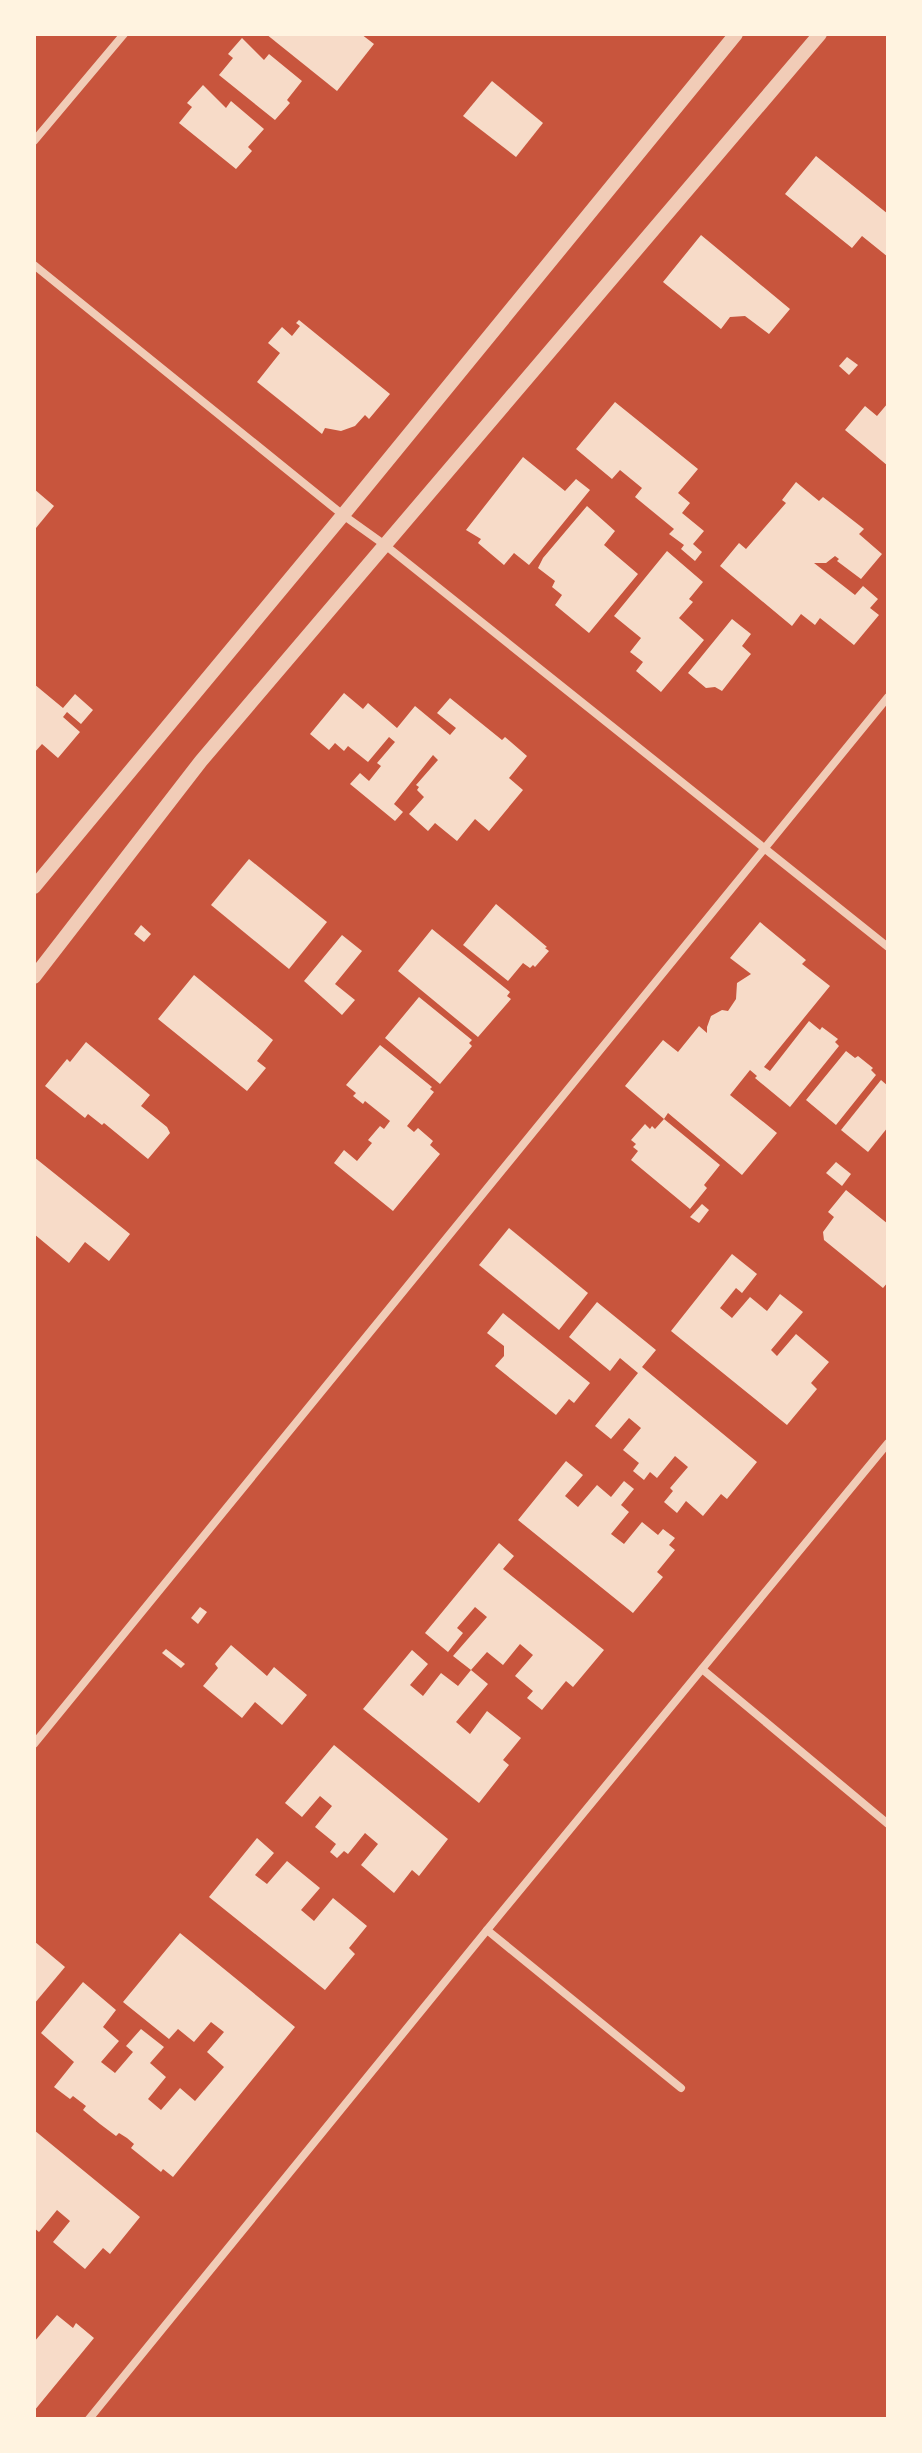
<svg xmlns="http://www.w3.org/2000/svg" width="922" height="2453" font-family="'Fira Sans',sans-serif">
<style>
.building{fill:#f7dbc8}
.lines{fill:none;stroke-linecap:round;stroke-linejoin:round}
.minor{stroke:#f1ccb7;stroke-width:8}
.tertiary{stroke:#f1ccb7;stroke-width:14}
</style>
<rect width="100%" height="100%" fill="#c8553d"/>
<g class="building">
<path d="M266 34H361L374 44 337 91Z"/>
<path d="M242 38 264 60 269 54 302 81 287 100 290 103 275 120 219 75 233 58 228 54Z"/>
<path d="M492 81 543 123 516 157 463 116Z"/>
<path d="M203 85 226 108 231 101 264 129 248 147 252 151 236 169 179 123 192 107 187 103Z"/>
<path d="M816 156 888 214V257L862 236 852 248 785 194Z"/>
<path d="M701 235 790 309 769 334 745 316 730 317 721 329 663 282Z"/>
<path d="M299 320 390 394 369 419 365 415 355 426 341 431 325 428 322 434 257 382 280 353 268 343 282 327 292 336 300 326 296 323Z"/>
<path d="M847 357 858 365 849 375 839 366Z"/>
<path d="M615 402 698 469 678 493 690 503 682 513 704 531 693 544 702 552 695 561 681 549 684 545 669 534 674 529 635 497 642 488 620 470 612 479 576 449Z"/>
<path d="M888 403V466L845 430 865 406 877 416Z"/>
<path d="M523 457 565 491 576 479 590 490 529 565 514 553 504 565 478 543 481 539 466 530Z"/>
<path d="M796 482 819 501 823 497 864 529 859 534 882 554 861 579 837 561 839 559 835 556 826 563H814L855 595 863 586 878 599 870 608 879 615 854 645 820 618 815 625 801 614 792 626 720 566 739 543 746 549 786 503 782 500Z"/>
<path d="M34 489 54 506 36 528 34 526Z"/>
<path d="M587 506 615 531 604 545 638 574 589 633 555 605 562 595 552 587 555 581 538 568 543 558Z"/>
<path d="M667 551 703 582 689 599 693 602 679 618 704 640 661 692 636 671 643 662 630 652 641 638 614 616Z"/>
<path d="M732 619 751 634 742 646 751 654 722 691 715 687 706 688 688 673Z"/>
<path d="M34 684 63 708 75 694 93 710 81 724 67 712 63 717 80 732 58 758 42 744 34 753Z"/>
<path d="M344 693 363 709 368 703 397 728 415 706 450 735 456 728 437 713 450 698 502 740 505 737 527 756 509 778 523 790 489 831 475 819 457 841 435 823 428 831 409 814 424 797 417 790 419 787 416 785 438 760 433 755 394 804 403 812 395 821 350 784 360 773 369 781 381 766 377 763 395 742 389 737 368 762 348 746 344 751 335 743 329 750 310 734Z"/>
<path d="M249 859 327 922 289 969 211 905Z"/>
<path d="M496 904 547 947 545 948 549 951 535 967 533 965 530 968 523 963 508 981 463 945Z"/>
<path d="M760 922 806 960 802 964 830 986 764 1067 770 1071 809 1021 820 1030 822 1027 838 1039 835 1042 839 1046 790 1107 755 1078 757 1076 750 1070 730 1095 777 1133 742 1175 668 1113 664 1119 625 1086 663 1040 678 1052 699 1026 707 1033V1027L711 1016 722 1010 728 1011 736 999 737 983 751 974 730 958Z"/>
<path d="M141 925 151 934 144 942 134 934Z"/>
<path d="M432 929 510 992 507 996 511 999 478 1037 398 971Z"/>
<path d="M342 935 362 951 335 984 355 1000 342 1015 304 981Z"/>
<path d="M194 975 273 1040 257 1061 266 1068 247 1091 158 1019Z"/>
<path d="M419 997 472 1040 469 1043 472 1046 440 1084 385 1038Z"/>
<path d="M86 1042 150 1095 141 1106 167 1127 170 1133 148 1159 104 1123 102 1125 88 1114 85 1118 45 1086 67 1059 70 1062Z"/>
<path d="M380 1045 432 1087 430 1089 434 1092 407 1126 414 1132 418 1128 433 1141 430 1145 440 1154 393 1211 334 1163 344 1150 357 1161 372 1143 368 1140 380 1126 384 1129 390 1121 365 1101 363 1104 353 1096 356 1093 346 1085Z"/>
<path d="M846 1051 855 1058 858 1056 873 1068 871 1070 876 1075 836 1125 806 1100Z"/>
<path d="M881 1080 888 1086V1127L868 1152 841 1130Z"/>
<path d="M664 1119 720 1165 704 1185 707 1188 690 1209 631 1160 638 1151 633 1147 636 1144 631 1140 645 1124 650 1129 652 1126 655 1129Z"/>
<path d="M34 1157 130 1234 109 1261 85 1242 69 1263 34 1234Z"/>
<path d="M836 1162 851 1174 842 1186 826 1173Z"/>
<path d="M846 1190 888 1224V1282L883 1288 824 1240 823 1232 834 1217 828 1212Z"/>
<path d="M702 1204 709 1210 699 1223 690 1217Z"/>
<path d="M509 1228 588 1293 559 1330 479 1265Z"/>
<path d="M732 1254 757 1274 742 1293 736 1288 720 1308 732 1318 750 1297 767 1311 780 1294 803 1312 771 1350 777 1356 796 1334 829 1362 811 1383 817 1389 787 1425 671 1331Z"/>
<path d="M597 1302 656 1350 642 1367 757 1462 727 1499 721 1494 703 1516 686 1501 677 1513 664 1502 673 1491 670 1488 688 1467 675 1456 657 1478 650 1472 644 1480 633 1471 639 1463 623 1450 641 1428 629 1418 611 1439 595 1426 638 1373 620 1358 610 1371 569 1337Z"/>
<path d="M503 1313 590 1383 574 1403 569 1399 556 1415 495 1366 504 1356V1346L487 1333Z"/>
<path d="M566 1461 583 1475 565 1496 578 1507 597 1485 611 1497 624 1481 634 1489 621 1505 629 1512 611 1534 624 1544 642 1522 658 1535 663 1529 675 1538 669 1545 675 1550 657 1572 663 1577 633 1613 518 1520Z"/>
<path d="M499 1543 514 1556 503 1569 604 1650 573 1687 566 1681 542 1710 527 1698 533 1691 515 1676 533 1655 520 1644 503 1665 487 1652 471 1670 488 1684 456 1722 470 1734 487 1711 521 1738 503 1760 509 1765 479 1803 363 1709 412 1650 428 1664 410 1685 423 1696 441 1673 458 1686 471 1670 453 1656 487 1617 475 1607 457 1628 463 1633 448 1652 425 1633Z"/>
<path d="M200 1607 207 1612 198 1624 191 1618Z"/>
<path d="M231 1645 267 1676 274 1667 307 1695 282 1725 255 1702 242 1718 203 1686 218 1668 215 1664Z"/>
<path d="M166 1649 185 1664 181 1668 162 1653Z"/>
<path d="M334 1745 448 1839 419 1876 412 1870 394 1893 361 1865 378 1844 365 1833 348 1854 344 1851 337 1858 330 1852 336 1844 315 1827 332 1806 320 1796 302 1817 285 1803Z"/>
<path d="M257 1838 274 1853 255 1875 267 1884 287 1861 320 1888 301 1910 314 1921 333 1898 367 1926 349 1948 355 1954 325 1990 209 1897Z"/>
<path d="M180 1933 295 2027 173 2177 163 2169 161 2172 131 2148 134 2144 127 2138 119 2133 116 2136 100 2124 83 2110 86 2106 73 2096 70 2099 54 2087 74 2062 41 2033 83 1982 116 2010 103 2027 119 2041 101 2062 115 2073 133 2052 126 2046 141 2029 164 2047 150 2063 166 2077 148 2099 161 2110 180 2088 195 2101 224 2067 207 2052 224 2032 211 2022 194 2042 178 2029 169 2039 123 2002Z"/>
<path d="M34 1941 65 1967 34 2004Z"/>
<path d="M34 2130 140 2217 110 2254 103 2248 85 2269 53 2242 70 2221 57 2210 39 2232 34 2228Z"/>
<path d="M57 2315 73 2328 76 2323 94 2338 34 2411V2342Z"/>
</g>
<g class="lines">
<g class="minor">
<path d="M34 141 124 34"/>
<path d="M34 265 343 515 385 545 888 947"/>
<path d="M702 1669 888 1824"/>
<path d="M34 1744 888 697"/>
<path d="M487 1930 681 2088"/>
<path d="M89 2419 487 1930 888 1443"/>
</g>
<g class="tertiary">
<path d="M34 887 343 515 736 34"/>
<path d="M34 977 201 761 820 34"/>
</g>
</g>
<rect width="922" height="2453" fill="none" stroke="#fff3e0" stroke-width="72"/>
</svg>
